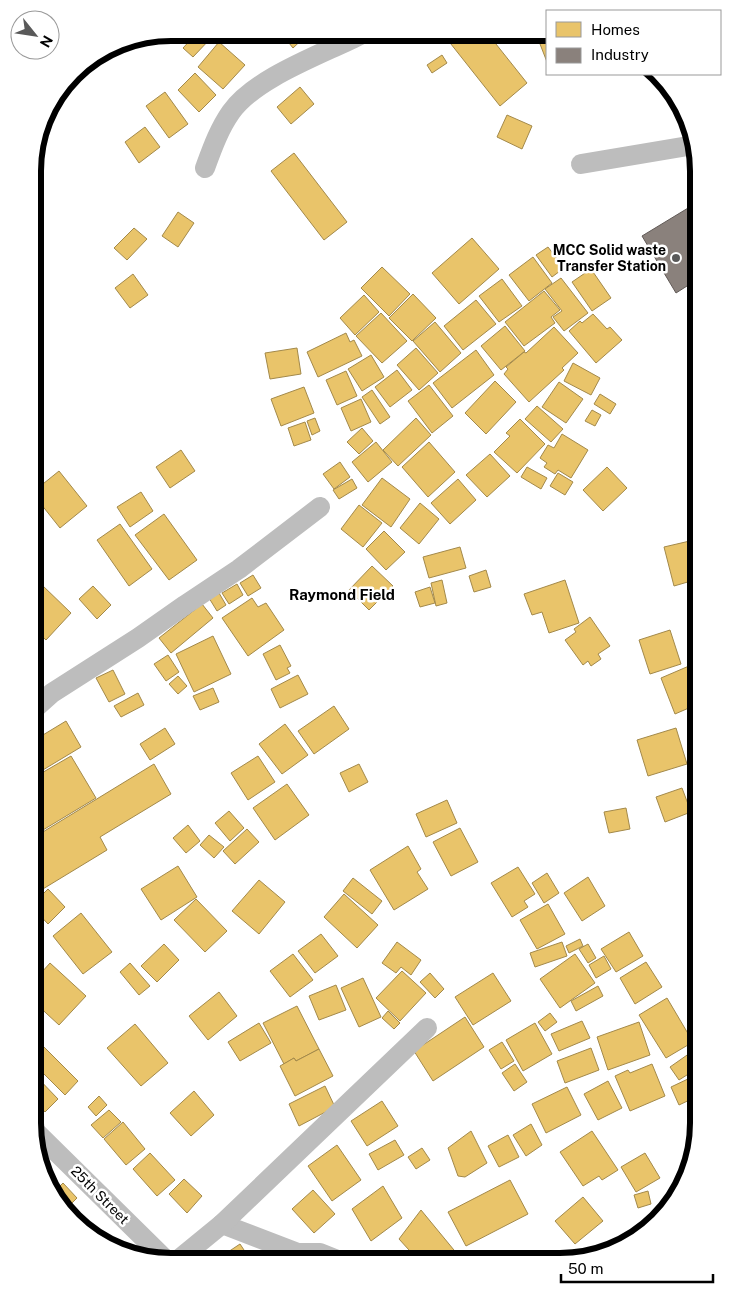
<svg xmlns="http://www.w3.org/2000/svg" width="731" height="1294" font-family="'Public Sans',sans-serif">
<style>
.homes{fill:#e9c46a;stroke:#a3894a}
.industry{fill:#8a817c;stroke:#615a57}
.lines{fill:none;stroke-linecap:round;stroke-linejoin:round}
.minor{stroke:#bdbdbd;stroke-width:20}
.poi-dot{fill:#595959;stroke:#fff;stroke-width:2}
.labels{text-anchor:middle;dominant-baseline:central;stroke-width:5;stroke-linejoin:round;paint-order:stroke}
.poi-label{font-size:14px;font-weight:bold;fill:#000;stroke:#fff;text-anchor:end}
.street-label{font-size:14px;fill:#000;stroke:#fff}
.neighbourhood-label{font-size:15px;font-weight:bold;fill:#000;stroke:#fff}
.rim{fill:none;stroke:#000;stroke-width:6}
</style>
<rect width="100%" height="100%" fill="#fff"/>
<g class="homes">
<path d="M197 33H206L211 38 193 57 183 48Z"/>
<path d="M281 33H309L293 48Z"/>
<path d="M443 34H488L527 83 500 106Z"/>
<path d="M547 40V62L540 44Z"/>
<path d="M219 42 245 65 223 89 198 67Z"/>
<path d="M442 55 447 63 432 73 427 65Z"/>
<path d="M195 73 216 95 199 112 178 90Z"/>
<path d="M300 87 314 104 291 124 277 107Z"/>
<path d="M165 92 188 124 169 138 146 106Z"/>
<path d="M507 115 532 126 522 149 497 137Z"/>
<path d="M145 127 160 147 139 163 125 142Z"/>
<path d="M294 153 347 222 324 240 271 171Z"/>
<path d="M178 212 194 223 178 247 162 236Z"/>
<path d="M134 228 147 239 127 260 114 248Z"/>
<path d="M472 238 499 269 459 304 432 273Z"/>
<path d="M548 247 564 268 552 277 536 255Z"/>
<path d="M533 257 552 283 529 301 509 275Z"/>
<path d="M382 267 410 294 389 316 361 288Z"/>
<path d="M591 269 611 298 592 311 572 282Z"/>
<path d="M133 274 148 295 130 308 115 288Z"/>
<path d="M561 278 588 313 564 331 553 317 562 311 545 289Z"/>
<path d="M502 279 522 306 499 322 479 296Z"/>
<path d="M544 291 560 310 551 317 555 323 524 346 505 322Z"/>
<path d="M413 294 436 318 412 341 389 318Z"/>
<path d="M364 295 379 312 355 335 340 318Z"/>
<path d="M476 300 496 324 463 350 444 326Z"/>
<path d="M381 313 407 341 382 363 356 336Z"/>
<path d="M593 314 607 329 610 327 622 340 596 363 569 331 580 321 582 323Z"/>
<path d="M435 322 461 353 440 372 413 341Z"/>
<path d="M505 326 525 351 501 370 481 346Z"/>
<path d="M554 327 578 353 562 368 564 370 529 402 504 374 508 369 506 367 524 352 526 353Z"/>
<path d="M346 333 350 342 354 340 362 356 318 377 307 352Z"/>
<path d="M297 348 301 374 270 379 265 353Z"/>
<path d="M416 348 438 373 419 390 397 365Z"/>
<path d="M476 350 494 375 452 408 433 383Z"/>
<path d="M371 355 384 377 362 391 348 369Z"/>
<path d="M573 363 600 378 591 395 564 381Z"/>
<path d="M397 370 412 390 390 407 375 387Z"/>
<path d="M346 371 357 396 337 405 326 380Z"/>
<path d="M495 381 516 402 486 434 465 413Z"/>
<path d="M559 382 583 399 566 423 542 407Z"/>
<path d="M429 385 453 416 432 433 408 401Z"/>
<path d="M304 387 314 413 281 426 271 399Z"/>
<path d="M372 390 390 417 380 424 362 397Z"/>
<path d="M600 394 616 404 610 414 594 404Z"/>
<path d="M361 399 371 422 351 431 341 408Z"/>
<path d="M537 406 563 429 551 442 525 419Z"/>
<path d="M592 410 601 415 595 426 585 421Z"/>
<path d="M315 418 320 431 312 435 307 421Z"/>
<path d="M416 418 431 435 398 466 383 450Z"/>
<path d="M520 419 545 444 517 473 494 452 510 436 506 433Z"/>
<path d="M305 422 311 440 294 446 288 428Z"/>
<path d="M362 428 373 441 359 454 347 442Z"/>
<path d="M562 434 588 450 571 478 558 470 555 474 544 467 547 463 540 458 548 445 554 448Z"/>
<path d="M376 442 392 462 368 482 352 462Z"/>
<path d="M429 442 455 472 428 497 402 467Z"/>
<path d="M181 450 195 471 170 488 156 467Z"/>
<path d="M490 454 510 476 487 497 466 475Z"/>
<path d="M340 462 350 477 334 489 323 474Z"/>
<path d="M527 467 547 478 541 489 521 477Z"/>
<path d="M607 467 627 488 603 511 583 490Z"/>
<path d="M59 471 87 506 60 528 33 494V492Z"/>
<path d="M558 473 573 482 565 495 550 486Z"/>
<path d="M382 478 410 499 391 527 362 505Z"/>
<path d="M352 479 357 488 339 499 333 490Z"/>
<path d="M458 479 476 500 450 524 431 503Z"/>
<path d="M141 492 153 511 130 527 117 507Z"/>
<path d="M420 503 439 519 419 544 400 528Z"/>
<path d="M359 505 382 523 363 547 341 529Z"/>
<path d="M164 514 197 560 169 580 135 535Z"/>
<path d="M120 524 152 569 129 586 97 540Z"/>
<path d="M384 531 405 552 386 570 366 549Z"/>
<path d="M694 540 698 558V579L674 586 664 547Z"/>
<path d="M460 547 466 568 429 578 423 557Z"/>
<path d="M372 566 393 586 369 610 349 590Z"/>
<path d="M486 570 491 587 474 592 469 576Z"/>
<path d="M253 575 261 588 248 596 240 583Z"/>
<path d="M442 580 447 603 436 606 431 583Z"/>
<path d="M565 580 579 623 549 633 542 612 532 615 524 594Z"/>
<path d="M237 584 243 595 229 604 222 593Z"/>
<path d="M42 585 71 613 46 640 33 628V594Z"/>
<path d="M93 586 111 605 97 619 79 599Z"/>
<path d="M430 587 435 603 420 607 415 592Z"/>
<path d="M219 593 226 605 217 611 209 598Z"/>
<path d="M252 598 258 607 266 603 284 630 248 656 222 618Z"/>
<path d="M202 604 213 618 171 653 159 638Z"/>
<path d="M590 617 610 646 598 654 601 659 591 666 588 661 583 665 565 640 576 632 574 629Z"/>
<path d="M670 630 681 664 650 674 639 640Z"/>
<path d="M213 636 231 674 194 692 176 654Z"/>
<path d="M280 645 291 666 287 668 290 673 276 680 263 654Z"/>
<path d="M168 655 179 672 166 681 154 664Z"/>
<path d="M689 666 698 689V704L675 714 661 678Z"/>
<path d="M113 670 125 694 109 702 96 678Z"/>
<path d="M298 675 308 694 280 708 271 689Z"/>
<path d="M178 676 187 686 178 694 169 684Z"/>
<path d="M213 688 219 702 200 710 193 696Z"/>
<path d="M138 693 144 705 121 717 114 706Z"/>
<path d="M334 706 349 729 314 754 298 731Z"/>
<path d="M66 721 81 747 33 776V741Z"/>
<path d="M285 724 308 755 282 774 259 744Z"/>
<path d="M165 728 175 744 150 760 140 744Z"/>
<path d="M676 728 687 764 648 776 637 740Z"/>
<path d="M71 756 96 798 33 836V778Z"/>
<path d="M258 756 275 782 248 800 231 773Z"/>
<path d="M154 764 171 794 100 837 107 850 33 895V838Z"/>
<path d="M359 764 368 782 349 792 340 773Z"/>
<path d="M287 784 309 815 275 840 253 808Z"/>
<path d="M682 788 691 812 665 822 656 797Z"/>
<path d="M447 800 457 823 426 837 416 814Z"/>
<path d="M626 808 630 829 609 833 604 812Z"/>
<path d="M229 811 244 828 230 841 215 823Z"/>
<path d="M188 825 200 841 186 853 173 838Z"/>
<path d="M460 828 478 862 451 876 433 842Z"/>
<path d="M247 829 259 842 235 864 223 851Z"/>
<path d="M209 835 224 847 214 858 200 845Z"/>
<path d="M408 846 421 869 417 872 428 889 394 910 370 870Z"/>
<path d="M178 866 197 897 161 920 141 889Z"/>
<path d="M518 867 535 894 524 901 528 907 512 917 491 883Z"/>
<path d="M547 873 559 893 544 903 532 883Z"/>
<path d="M588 877 605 906 582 921 564 893Z"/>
<path d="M353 878 382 901 372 914 343 891Z"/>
<path d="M259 880 285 902 259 934 232 911Z"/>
<path d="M48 889 65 907 48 924 33 908V904Z"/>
<path d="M344 894 378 925 357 948 324 917Z"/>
<path d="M196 899 227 931 205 952 174 920Z"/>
<path d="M548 904 565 934 537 949 520 920Z"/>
<path d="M81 913 112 952 83 974 53 936Z"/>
<path d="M629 932 643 956 616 972 601 949Z"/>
<path d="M321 934 338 956 315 973 298 951Z"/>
<path d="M580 939 583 946 569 953 566 946Z"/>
<path d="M397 942 421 960 411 975 401 967 396 973 382 963Z"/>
<path d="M562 942 567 956 535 967 530 953Z"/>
<path d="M164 944 179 960 157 982 141 966Z"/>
<path d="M588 944 596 958 588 963 579 949Z"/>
<path d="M293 954 313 980 290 997 270 971Z"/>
<path d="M575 954 595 983 560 1008 540 979Z"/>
<path d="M604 956 611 969 596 978 589 965Z"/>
<path d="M646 962 662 987 635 1004 620 978Z"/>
<path d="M50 963 86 996 59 1025 33 1001V982Z"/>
<path d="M130 963 150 986 139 995 120 972Z"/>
<path d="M402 971 426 993 400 1021 376 998Z"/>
<path d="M430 973 444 989 435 998 420 982Z"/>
<path d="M493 973 511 1001 473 1025 455 997Z"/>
<path d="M363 978 381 1017 359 1027 341 988Z"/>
<path d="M336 985 346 1010 319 1020 309 996Z"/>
<path d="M598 986 603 996 576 1011 571 1001Z"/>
<path d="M219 992 237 1016 208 1040 189 1016Z"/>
<path d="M667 998 693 1042 666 1058 639 1015Z"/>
<path d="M297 1006 319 1049 296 1061 294 1058 284 1064 263 1023Z"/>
<path d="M388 1011 400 1023 394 1029 382 1018Z"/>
<path d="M550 1013 557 1022 545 1031 538 1022Z"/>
<path d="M465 1017 484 1047 433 1081 414 1051Z"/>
<path d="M582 1021 590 1038 559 1051 551 1034Z"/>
<path d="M639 1022 650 1055 608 1070 597 1037Z"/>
<path d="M259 1023 271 1043 240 1061 228 1042Z"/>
<path d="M535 1023 552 1054 523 1071 506 1040Z"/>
<path d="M135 1024 168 1063 141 1086 107 1048Z"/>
<path d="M33 1036 78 1081 65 1095 33 1063Z"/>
<path d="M502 1042 514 1061 501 1069 489 1050Z"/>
<path d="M591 1048 599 1070 565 1083 557 1061Z"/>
<path d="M319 1049 333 1076 295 1096 280 1066 294 1058 296 1061Z"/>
<path d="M690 1053 698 1064V1082L696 1083 690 1073 679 1080 670 1067Z"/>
<path d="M515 1064 527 1082 514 1091 502 1073Z"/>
<path d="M652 1064 665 1096 630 1111 615 1076 628 1070 630 1073Z"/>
<path d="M33 1073 58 1099 45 1112 33 1099Z"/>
<path d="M690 1078 698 1096 679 1105 671 1087Z"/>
<path d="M608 1081 622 1108 598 1120 584 1094Z"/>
<path d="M325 1086 335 1107 299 1126 289 1104Z"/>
<path d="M567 1087 581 1115 546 1133 532 1104Z"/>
<path d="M194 1091 214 1115 191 1136 170 1113Z"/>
<path d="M99 1096 107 1105 96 1116 88 1107Z"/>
<path d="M382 1101 398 1126 367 1146 351 1121Z"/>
<path d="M109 1110 121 1122 103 1138 91 1125Z"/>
<path d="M123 1122 145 1149 126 1165 104 1139Z"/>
<path d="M531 1124 542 1145 526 1156 513 1135Z"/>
<path d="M471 1131 487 1163 465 1177 458 1176 448 1148Z"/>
<path d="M592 1131 618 1170 602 1180 599 1176 583 1186 560 1152Z"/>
<path d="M508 1135 519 1157 499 1167 488 1146Z"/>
<path d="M395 1140 404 1155 378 1170 369 1154Z"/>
<path d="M337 1145 361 1180 332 1201 308 1166Z"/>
<path d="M422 1148 430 1160 416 1169 408 1157Z"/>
<path d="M150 1153 175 1180 157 1196 133 1169Z"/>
<path d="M645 1153 660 1178 636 1192 621 1167Z"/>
<path d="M184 1179 202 1196 187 1213 169 1194Z"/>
<path d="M510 1180 528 1214 466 1246 448 1212Z"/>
<path d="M63 1183 77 1198 67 1208 55 1191Z"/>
<path d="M383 1186 402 1218 371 1241 352 1209Z"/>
<path d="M313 1190 335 1214 314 1233 292 1209Z"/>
<path d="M648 1191 651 1204 638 1208 634 1195Z"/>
<path d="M583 1197 603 1221 575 1244 555 1221Z"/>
<path d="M421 1210 463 1261H419L399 1239Z"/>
<path d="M78 1218 95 1234 80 1227 75 1221Z"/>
<path d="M240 1244 250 1259 248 1261 216 1260Z"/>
</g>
<path class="industry" d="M698 202V279L676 293 642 236Z"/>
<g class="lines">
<g class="minor">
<path d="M581 164 694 145"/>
<path d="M205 168C212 149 219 129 231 112 256 77 323 54 362 34"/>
<path d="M33 710 52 693 138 638 185 605 239 569 320 507"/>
<path d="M33 1129 166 1260"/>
<path d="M222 1224 298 1253H320L340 1261"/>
<path d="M178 1260 222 1224 427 1028"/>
</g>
</g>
<circle class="poi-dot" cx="676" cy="258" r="5"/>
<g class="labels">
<g class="poi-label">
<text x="666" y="250">MCC Solid waste<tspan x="666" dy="16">Transfer Station</tspan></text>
</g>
<g class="street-label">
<text transform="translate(100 1195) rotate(45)">25th Street</text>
</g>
<g class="neighbourhood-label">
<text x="342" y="594">Raymond Field</text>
</g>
</g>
<path d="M0 0H731V1294H0ZM171 41H560A130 130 0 0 1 690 171V1123A130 130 0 0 1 560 1253H171A130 130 0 0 1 41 1123V171A130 130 0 0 1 171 41Z" fill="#fff" fill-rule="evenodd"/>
<path class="rim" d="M171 41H560A130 130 0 0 1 690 171V1123A130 130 0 0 1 560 1253H171A130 130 0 0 1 41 1123V171A130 130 0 0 1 171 41Z"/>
<rect x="546" y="10" width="175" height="65" fill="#ffffff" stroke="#999999"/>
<rect x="556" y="22" width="25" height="15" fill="#e9c46a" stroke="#999999"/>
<text x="591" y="35" font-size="15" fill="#000000">Homes</text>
<rect x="556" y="48" width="25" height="15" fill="#8a817c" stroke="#999999"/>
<text x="591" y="60" font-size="15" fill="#000000">Industry</text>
<g transform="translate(35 35) rotate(120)"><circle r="24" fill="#ffffff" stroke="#999999"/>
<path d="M0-4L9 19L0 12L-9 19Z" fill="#595959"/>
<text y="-8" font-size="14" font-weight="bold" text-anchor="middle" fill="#000000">N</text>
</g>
<path d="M561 1274v8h152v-8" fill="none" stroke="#000000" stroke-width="2.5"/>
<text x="568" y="1274" font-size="15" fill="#000000" stroke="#ffffff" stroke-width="4" paint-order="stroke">50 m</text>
</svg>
